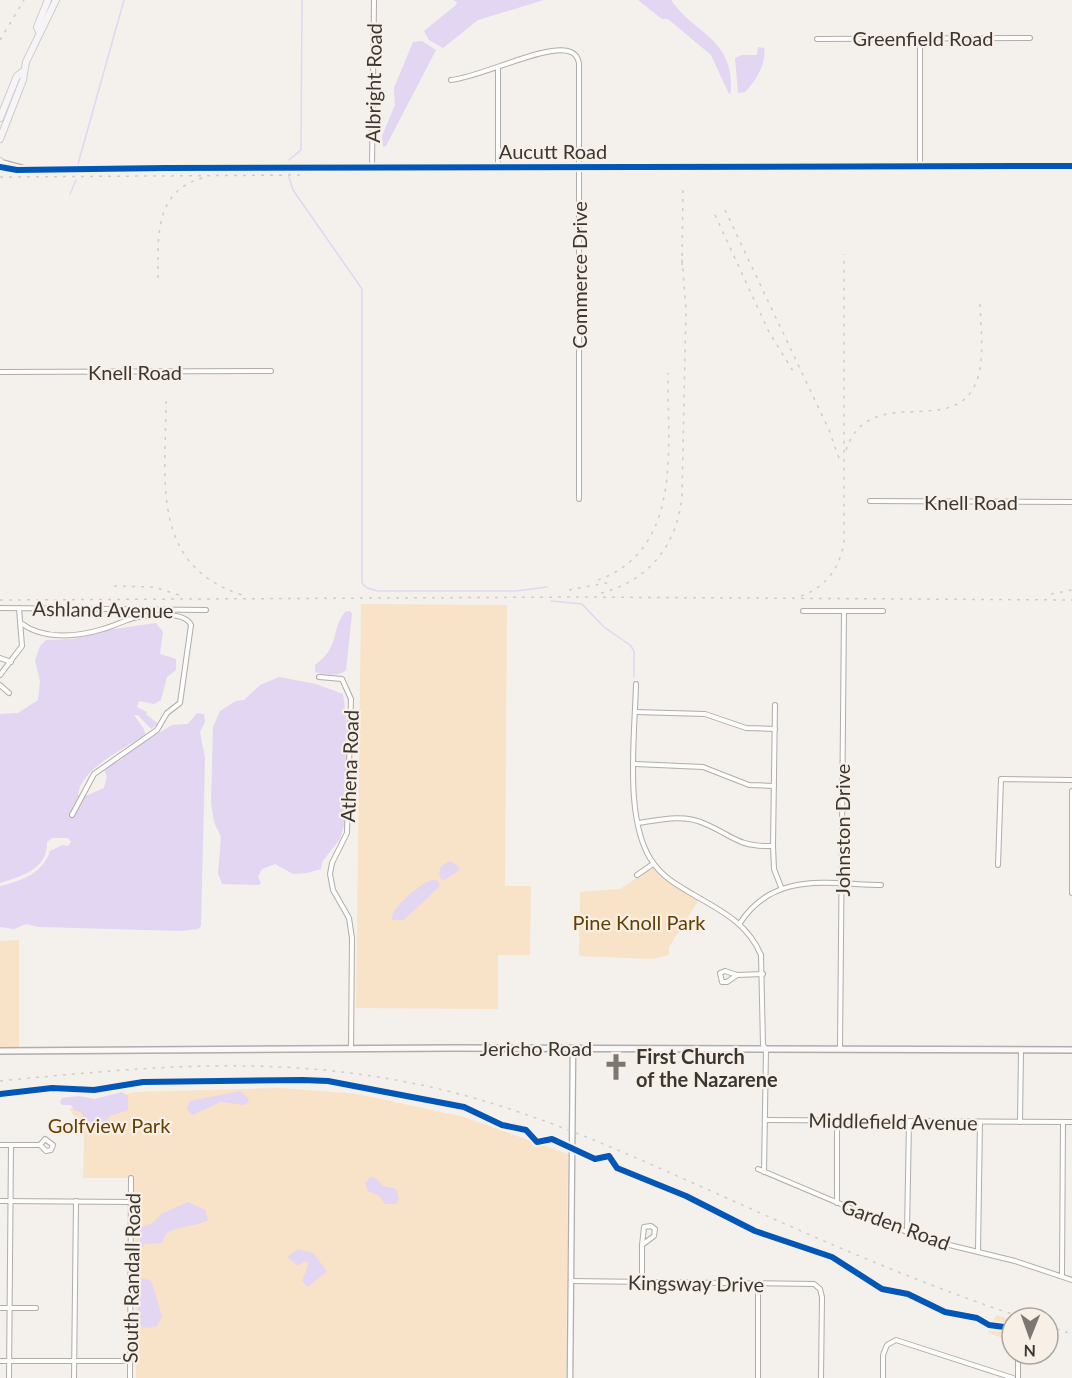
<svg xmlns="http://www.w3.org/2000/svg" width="1072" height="1378" font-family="Lato,sans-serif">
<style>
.green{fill:#f8e3c8}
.water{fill:#e2d6f3}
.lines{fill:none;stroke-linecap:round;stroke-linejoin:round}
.stream{stroke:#e2d6f3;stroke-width:1.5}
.minor-casing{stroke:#b0adaa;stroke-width:6}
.tertiary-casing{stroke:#b0adaa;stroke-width:7}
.secondary-casing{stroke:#b0adaa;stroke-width:8}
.primary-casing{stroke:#d0cecb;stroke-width:8}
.minor{stroke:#fdfdfc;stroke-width:4}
.tertiary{stroke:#fdfdfc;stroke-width:4.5}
.secondary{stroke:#faf8f9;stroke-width:5}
.primary{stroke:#f6f4f7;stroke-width:6}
.rail{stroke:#cfcecc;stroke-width:1.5;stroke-dasharray:3 6;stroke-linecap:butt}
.cycleway-casing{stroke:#f8f0e7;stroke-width:10}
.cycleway{stroke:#0057b8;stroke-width:6}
.labels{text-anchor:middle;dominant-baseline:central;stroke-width:4.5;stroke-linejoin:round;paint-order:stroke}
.street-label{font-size:20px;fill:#3a3733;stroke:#f8f0e7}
.park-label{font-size:20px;fill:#633f00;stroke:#f8f0e7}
.poi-label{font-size:20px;font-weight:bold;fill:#3a3733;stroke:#f8f0e7;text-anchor:start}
</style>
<rect width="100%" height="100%" fill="#f4f0eb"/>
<g class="green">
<path d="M361 604 507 605 505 886H531L530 955H498V1009L356 1008Z"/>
<path d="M652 868 698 901 669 947V955L652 959 579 956 580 892 620 889Z"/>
<path d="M19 940V1048H0V941Z"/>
<path d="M281 1088 358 1094 464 1117 568 1154 566 1378H136L134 1178H83L84 1130 69 1109 134 1092Z"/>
<path d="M996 1315 1012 1320V1341L988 1333Z"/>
</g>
<g class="water">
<path d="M453 0H544L478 20 443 48 429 40 424 31 456 5 457 2Z"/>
<path d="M638 0H671C696 36 734 38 731 92L729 94 711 55 668 19H662Z"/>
<path d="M422 41 436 50 386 146 383 147 382 136 395 105 394 88 413 42Z"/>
<path d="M758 47 764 48C767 63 755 82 745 92L738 93 735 58 742 55H757Z"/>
<path d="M350 611 352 614 346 670C339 677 324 675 315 672V665C341 646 330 631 345 612Z"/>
<path d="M156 623 163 632 160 654 176 659V670L167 677 161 700 154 704 139 701 137 707 147 712 146 714 158 724 151 729 138 715H134L144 729 145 735C124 749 81 768 78 795L83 797 104 788 107 777 104 769 122 759 126 753 172 725 188 724 197 713 204 714 205 722 200 732 205 758 201 926 198 929 181 931 39 927 26 924 14 929 0 927V886C22 881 43 873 50 851L62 845 68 846 71 842 68 838H52L47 842C48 869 22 876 0 883V714L18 713 38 700 40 681 35 661 40 646 46 640 74 639 114 629Z"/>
<path d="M279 677 316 684 343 694 349 738 344 797 345 822 340 839 322 862 321 869 307 873 293 874 275 864 262 869 258 877 261 883 259 885 222 884 218 873 221 837 214 822 211 803 213 727 220 711 236 701 244 700 260 685Z"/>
<path d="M450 861 458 866 459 871 442 881 439 873 441 866Z"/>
<path d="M432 880H437L440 886 404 920H392C389 909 421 883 432 880Z"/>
<path d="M241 1091 248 1098 249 1102 244 1105 220 1102 193 1115 187 1110 189 1101Z"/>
<path d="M122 1092 128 1096V1110L110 1116 100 1130 85 1120 81 1112 75 1111 71 1105H62L60 1102 62 1098 79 1096 95 1099Z"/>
<path d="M370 1177 376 1178 383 1186 396 1189 399 1198 396 1204H385L379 1196 368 1191 365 1183Z"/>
<path d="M188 1202 205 1210 208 1220C196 1227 171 1227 166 1234 164 1237 164 1240 162 1243L145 1244 140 1251V1228L154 1222 161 1214Z"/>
<path d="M298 1249 313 1253 327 1271 308 1287 302 1281 309 1263 304 1261 298 1266 287 1257Z"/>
<path d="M138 1278 150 1280 152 1283 162 1317 156 1327 144 1328 138 1324Z"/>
</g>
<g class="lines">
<g class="stream">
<path d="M289 160 301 150 302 0"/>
<path d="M78 164 124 0"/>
<path d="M288 171 289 173"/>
<path d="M289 177 293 190 362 289V583L367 588 378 591H516L547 587"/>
<path d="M70 194 76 180"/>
<path d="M551 601 582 604 604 627 630 645 634 651V677"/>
</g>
<defs>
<g id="minor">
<path d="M817 39 1030 38"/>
<path d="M498 68V168"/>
<path d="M451 80C479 78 549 42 571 52 576 54 578 58 579 63V499"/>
<path d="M372 167 374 0"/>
<path d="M920 167V39"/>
<path d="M0 372 271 371"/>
<path d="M870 501 1072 502"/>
<path d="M0 608 206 610"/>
<path d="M803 611H883"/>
<path d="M21 623C43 640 77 637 103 629 115 626 126 619 138 617 152 615 185 611 191 625L180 703 167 713 157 730 94 774 72 815"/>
<path d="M0 658 11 662"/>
<path d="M0 675 22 646 19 608"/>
<path d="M319 677 342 679 351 699 347 833 332 863 330 874 333 890 349 918 352 938 351 1049"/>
<path d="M636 684C635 734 623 824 654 864 665 879 679 886 694 895 722 911 748 924 761 955L763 1045 766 1049 764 1172"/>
<path d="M0 685 9 693"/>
<path d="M775 705 773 846 774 869 781 887"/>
<path d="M635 712 705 714 746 728 775 729"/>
<path d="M635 764 703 767 749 785 774 786"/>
<path d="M1072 791V893"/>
<path d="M638 823C659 820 683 814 703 823 733 835 736 847 773 846"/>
<path d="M998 865 1001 779 1072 780"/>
<path d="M637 875 653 864"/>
<path d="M740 923C774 871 827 884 881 885"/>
<path d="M737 975 727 982H722L720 973 725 971 737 975 763 974"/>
<path d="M840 1048 844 611"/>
<path d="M766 1120 1072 1122"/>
<path d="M1020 1122 1021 1050"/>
<path d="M0 1145H40L46 1151 51 1150 53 1145 45 1139 40 1145"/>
<path d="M758 1169 921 1238 1015 1261 1072 1280"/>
<path d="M0 1201 132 1202"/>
<path d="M837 1203V1121"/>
<path d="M907 1232 909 1121"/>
<path d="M642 1245 644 1227 651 1226 655 1229 654 1236 642 1245V1282"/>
<path d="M978 1251 980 1122"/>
<path d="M1062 1276 1063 1123"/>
<path d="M571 1281 814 1284 820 1289 822 1297 821 1378"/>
<path d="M0 1308H36"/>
<path d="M0 1361H130"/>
<path d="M9 1378 11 1145"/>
<path d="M74 1378 76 1201"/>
<path d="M130 1378 131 1178"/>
<path d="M758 1378V1284"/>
<path d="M883 1378V1355L887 1345 896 1340 1013 1378"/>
<path d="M1018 1378V1354"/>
</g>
<g id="tertiary">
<path d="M0 162 26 169"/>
<path d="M0 167 17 170 166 168 1072 166"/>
<path d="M570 1378 573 1049"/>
</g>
<path id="secondary" d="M0 1051 455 1048 1072 1050"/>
<g id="primary">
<path d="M39 32 37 27 48 0"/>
<path d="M0 118 17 76 22 72"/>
<path d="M0 139 23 80 26 62 56 0"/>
<path d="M0 161V162"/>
</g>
</defs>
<use href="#minor" class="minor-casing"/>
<use href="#tertiary" class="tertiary-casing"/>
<use href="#secondary" class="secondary-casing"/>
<use href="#primary" class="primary-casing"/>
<use href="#minor" class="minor"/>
<use href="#tertiary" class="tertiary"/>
<use href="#secondary" class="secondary"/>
<use href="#primary" class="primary"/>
<g class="rail">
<path d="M0 40 24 0"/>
<path d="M0 177 306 175"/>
<path d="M725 210 829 430 840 461"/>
<path d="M715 215 769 332 793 371"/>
<path d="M682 265 683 184"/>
<path d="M158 278C158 237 154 192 202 178"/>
<path d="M166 401C166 479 149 565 242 595"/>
<path d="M846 450C870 379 958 443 978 377 985 354 980 323 980 299"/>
<path d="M598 580C684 549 667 446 668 373"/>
<path d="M114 586 154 587 179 595"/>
<path d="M569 590 611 582"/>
<path d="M601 593C649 581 678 544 682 495L686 310 682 258"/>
<path d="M1051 594 1072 590"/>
<path d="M801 596C826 587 840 568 844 542V254"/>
<path d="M0 600 576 597 1072 600"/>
<path d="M0 1081C154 1066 286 1053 439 1089 537 1112 628 1154 720 1195 820 1240 920 1284 1024 1318"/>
<path d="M1048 1326 1072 1334"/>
</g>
<defs>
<g id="cycleway">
<path d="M0 167 17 170 166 168 1072 166"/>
<path d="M0 1094 52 1088 94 1090 143 1082 303 1080 328 1081 464 1107 502 1125 526 1130 537 1142 552 1139 595 1159 609 1156 617 1168 686 1196 755 1231 832 1257 882 1289 908 1294 945 1312 977 1318 989 1325 1012 1328"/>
</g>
</defs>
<use href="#cycleway" class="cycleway-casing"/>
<use href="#cycleway" class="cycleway"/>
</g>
<defs>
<symbol id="church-bare" viewBox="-9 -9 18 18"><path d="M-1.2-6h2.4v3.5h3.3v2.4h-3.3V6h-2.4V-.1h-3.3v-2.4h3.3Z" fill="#7b7873" stroke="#f8f0e7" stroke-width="2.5" paint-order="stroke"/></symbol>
</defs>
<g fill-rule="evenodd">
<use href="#church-bare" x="597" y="1048" width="38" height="38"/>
</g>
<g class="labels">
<g class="street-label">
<text x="923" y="38">Greenfield Road</text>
<text transform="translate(373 83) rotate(-89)">Albright Road</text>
<text x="553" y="151">Aucutt Road</text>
<text transform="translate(579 275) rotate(-90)">Commerce Drive</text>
<text x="135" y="372">Knell Road</text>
<text x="971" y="502">Knell Road</text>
<text transform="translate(103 609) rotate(1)">Ashland Avenue</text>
<text transform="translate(349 766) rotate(-88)">Athena Road</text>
<text transform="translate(842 830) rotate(-90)">Johnston Drive</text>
<text x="536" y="1048">Jericho Road</text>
<text transform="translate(893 1121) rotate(1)">Middlefield Avenue</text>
<text transform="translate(896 1224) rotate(20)">Garden Road</text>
<text transform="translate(131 1278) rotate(-89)">South Randall Road</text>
<text transform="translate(696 1283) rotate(1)">Kingsway Drive</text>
</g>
<g class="park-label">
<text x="639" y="922">Pine Knoll Park</text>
<text x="109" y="1125">Golfview Park</text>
</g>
<g class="poi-label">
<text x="636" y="1056">First Church<tspan x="636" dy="23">of the Nazarene</tspan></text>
</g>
</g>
<g transform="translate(1030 1336) rotate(181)"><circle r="28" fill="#f8f0e7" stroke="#aca69f" stroke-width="1.5"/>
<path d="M0-4.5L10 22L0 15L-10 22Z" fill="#7b7873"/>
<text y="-9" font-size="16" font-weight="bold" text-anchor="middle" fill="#3a3733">N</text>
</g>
</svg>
